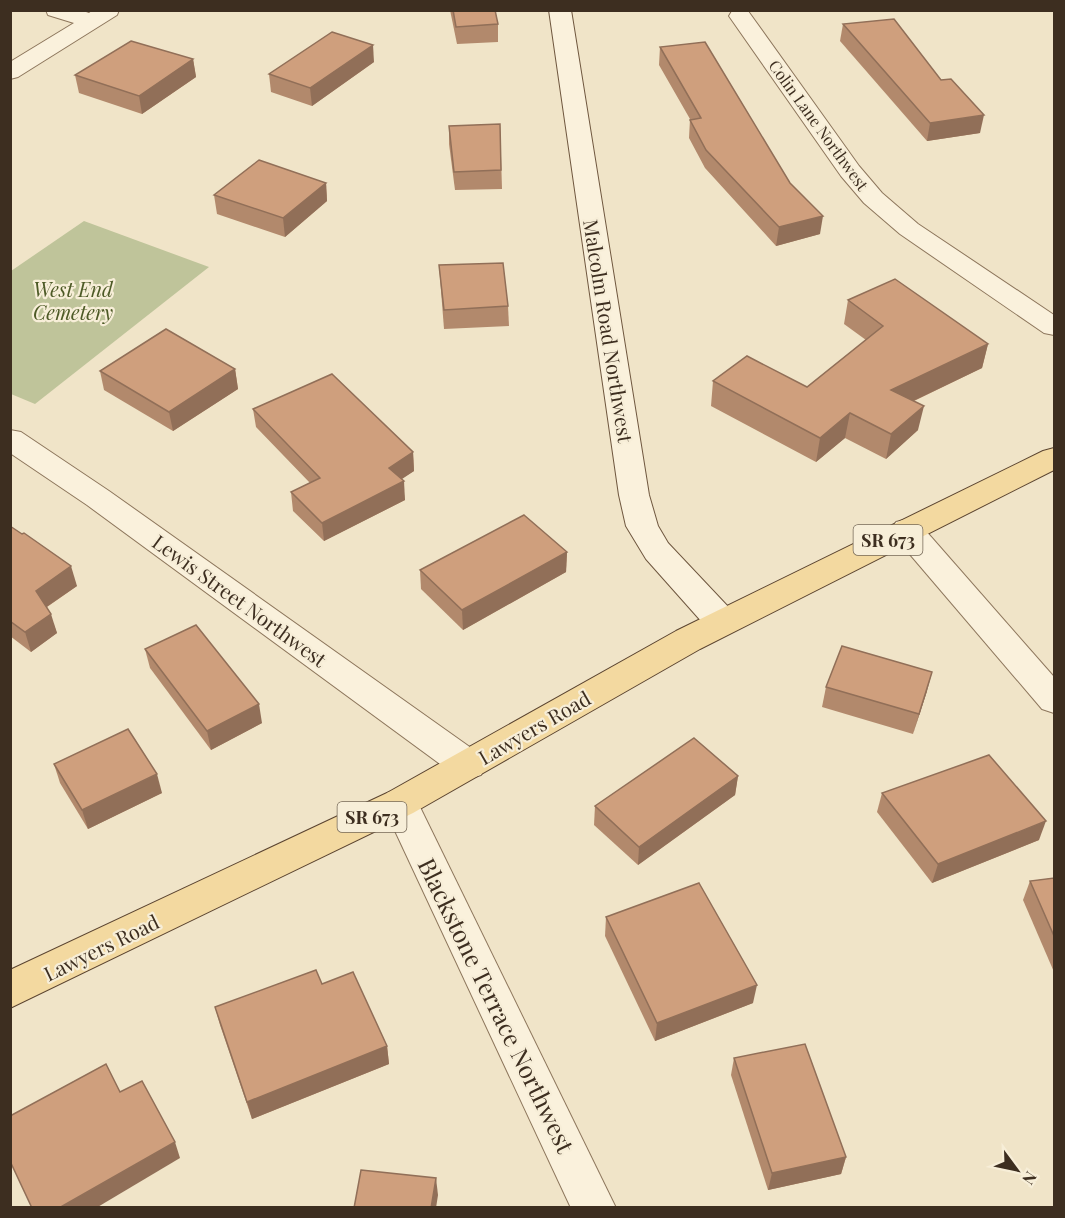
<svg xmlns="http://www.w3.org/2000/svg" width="1065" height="1218" font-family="'Playfair Display',serif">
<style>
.cemetery{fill:#bfc49a}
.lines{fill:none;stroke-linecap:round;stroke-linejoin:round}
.street-casing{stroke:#8d765c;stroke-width:2}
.secondary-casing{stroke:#6f573f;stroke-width:2}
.primary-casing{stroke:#5b4430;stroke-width:2}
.street{fill:#faf1dc;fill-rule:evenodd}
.secondary{fill:#faf1dc;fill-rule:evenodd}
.primary{fill:#f3d9a0;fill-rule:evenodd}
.wall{fill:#b2896c}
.shaded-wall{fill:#916f58}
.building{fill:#cf9f7d;stroke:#916f58;stroke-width:1.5}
.labels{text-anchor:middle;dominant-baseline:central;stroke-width:4.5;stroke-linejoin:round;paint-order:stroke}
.far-street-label{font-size:16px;fill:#3d2e20;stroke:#f7eed8}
.shield{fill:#f7eed8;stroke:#756857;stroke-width:1.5}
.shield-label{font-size:18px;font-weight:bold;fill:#3d2e20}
.park-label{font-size:20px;font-style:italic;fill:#4d5a26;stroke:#f7eed8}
.street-label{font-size:20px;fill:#3d2e20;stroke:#f7eed8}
.near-street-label{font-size:24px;fill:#3d2e20;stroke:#f7eed8}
</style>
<rect width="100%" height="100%" fill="#f0e4c8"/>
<path class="cemetery" d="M84 221 209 267 35 404 11 394V271Z"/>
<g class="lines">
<defs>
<g id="street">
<path d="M46 10H80L89 13 93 10H119L117 15 18 77 10 79V62L74 23 48 15Z"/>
<path d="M744 10 748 11 859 166 882 193 918 224 1054 315V335L1044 333 900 234 864 203 841 176 729 16 732 11Z"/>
<path d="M10 430 21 432 109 491 481 755 486 765 481 775 468 779 455 775 87 505 10 453Z"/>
<path d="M907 519 918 522 1054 677V713L1042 709 896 538 891 530 896 522Z"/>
<path d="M400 788 413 793 418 803 616 1208H571L382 803 387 793Z"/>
</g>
<path id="secondary" d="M549 10H571L649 495 658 526 668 543 734 613 739 622 734 631 722 634 710 631 646 559 626 526 619 495Z"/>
<path id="primary" d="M1054 448V470L700 649 413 813 10 1008V970L387 793 676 631 1043 451Z"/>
</defs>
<use href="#street" class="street-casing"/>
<use href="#secondary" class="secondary-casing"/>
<use href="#primary" class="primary-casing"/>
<use href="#street" class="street"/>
<use href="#secondary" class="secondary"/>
<use href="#primary" class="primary"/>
</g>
<g class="wall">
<path d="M450 10H495L498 24V42L457 44Z"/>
<path d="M843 24 980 133 927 141 840 41Z"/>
<path d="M660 47 820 234 776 246 705 168 689 138 690 119 659 65Z"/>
<path d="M193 59 196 77 142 114 79 93 75 75Z"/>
<path d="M374 62 312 106 271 92 269 74Z"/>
<path d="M500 124 502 189 455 190 449 144V126Z"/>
<path d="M326 183 327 201 285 237 217 214 214 195Z"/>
<path d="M439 265 508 306 509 326 444 329Z"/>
<path d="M848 300 988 344 982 368 914 401 918 430 886 459 845 438 816 462 711 406 713 381 807 387 866 340 844 324Z"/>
<path d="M235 369 238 389 173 431 104 390 100 371Z"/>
<path d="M253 409 413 452 414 471 401 479 405 500 324 541 293 511 291 492 310 483 256 427Z"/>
<path d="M10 526 77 586 47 607 57 633 31 652 10 636Z"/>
<path d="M567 552 566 572 463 630 421 589 420 570Z"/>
<path d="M145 649 262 723 211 750 150 668Z"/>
<path d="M826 687 927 691 913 734 822 707Z"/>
<path d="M54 764 162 793 88 829 60 783Z"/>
<path d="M738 776 735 795 638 865 594 825 595 806Z"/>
<path d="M882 793 1039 840 932 883 877 812Z"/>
<path d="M1054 878V972L1023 900 1030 881Z"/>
<path d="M606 917 753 1003 655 1041 605 936Z"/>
<path d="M322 984 387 1046 389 1064 252 1119 220 1025 215 1007Z"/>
<path d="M734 1058 846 1157 841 1174 768 1190 731 1075Z"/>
</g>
<g class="shaded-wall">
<path d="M373 45 374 62 312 106 310 88Z"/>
<path d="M193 59 196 77 142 114 139 96Z"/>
<path d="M984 115 980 133 927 141 930 123Z"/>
<path d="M326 183 327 201 285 237 283 218Z"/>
<path d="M823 216 820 234 776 246 779 227Z"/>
<path d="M988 344 982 368 886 414 891 390Z"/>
<path d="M235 369 238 389 173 431 169 412Z"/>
<path d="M924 406 918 430 886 459 891 434Z"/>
<path d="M850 413 845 438 816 462 820 438Z"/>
<path d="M413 452 414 471 390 487 389 468Z"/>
<path d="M404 481 405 500 324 541 322 523Z"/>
<path d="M567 552 566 572 463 630 462 610Z"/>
<path d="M71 566 77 586 42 610 36 591Z"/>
<path d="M51 614 57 633 31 652 25 632Z"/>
<path d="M932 672 927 691 913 734 919 714Z"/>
<path d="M259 704 262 723 211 750 207 731Z"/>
<path d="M157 774 162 793 88 829 82 810Z"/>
<path d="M738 776 735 795 638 865 639 847Z"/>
<path d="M1046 821 1039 840 932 883 938 864Z"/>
<path d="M757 985 753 1003 655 1041 657 1023Z"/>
<path d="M387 1046 389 1064 252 1119 247 1102Z"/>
<path d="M175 1142 180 1158 96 1208H59Z"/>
<path d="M846 1157 841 1174 768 1190 772 1173Z"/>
<path d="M436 1178 438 1195 436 1208H431Z"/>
</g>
<g class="building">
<path d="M453 10H495L498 24 456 27Z"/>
<path d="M894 19 941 80 951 79 984 115 930 123 843 24Z"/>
<path d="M332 32 373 45 310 88 269 74Z"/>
<path d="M131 41 193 59 139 96 75 75Z"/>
<path d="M705 42 790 183 823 216 779 227 706 150 690 120 701 118 660 47Z"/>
<path d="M500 124 501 170 454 172 449 126Z"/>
<path d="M259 160 326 183 283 218 214 195Z"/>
<path d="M503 263 508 306 444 310 439 265Z"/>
<path d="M895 279 988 344 891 390 924 406 891 434 850 413 820 438 713 381 747 356 807 387 883 326 848 300Z"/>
<path d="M166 329 235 369 169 412 100 371Z"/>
<path d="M332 374 413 452 389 468 404 481 322 523 291 492 320 478 253 409Z"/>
<path d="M524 515 567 552 462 610 420 570Z"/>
<path d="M10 526 22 534 24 533 71 566 36 591 51 614 25 632 10 621Z"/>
<path d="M196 625 259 704 207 731 145 649Z"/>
<path d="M842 646 932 672 919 714 826 687Z"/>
<path d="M128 729 157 774 82 810 54 764Z"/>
<path d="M694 738 738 776 639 847 595 806Z"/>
<path d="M989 755 1046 821 938 864 882 793Z"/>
<path d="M1054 878V936L1030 881Z"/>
<path d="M699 883 757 985 657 1023 606 917Z"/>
<path d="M316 970 322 984 353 972 387 1046 247 1102 215 1007Z"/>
<path d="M805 1044 846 1157 772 1173 734 1058Z"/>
<path d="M106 1064 120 1092 142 1081 175 1142 59 1208H32L10 1161V1116Z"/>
<path d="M361 1170 436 1178 431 1208H354Z"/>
</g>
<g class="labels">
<g class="far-street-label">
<text transform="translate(819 125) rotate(54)">Colin Lane Northwest</text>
</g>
<g class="shield">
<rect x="853.5" y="525" width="69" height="30" rx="4.5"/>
<rect x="337.5" y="802" width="69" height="30" rx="4.5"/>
</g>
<g class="shield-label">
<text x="888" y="540">SR 673</text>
<text x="372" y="817">SR 673</text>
</g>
<g class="park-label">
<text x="73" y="288">West End<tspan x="73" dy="23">Cemetery</tspan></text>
</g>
<g class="street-label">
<text transform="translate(609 331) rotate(81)">Malcolm Road Northwest</text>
<text transform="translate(240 600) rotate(36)">Lewis Street Northwest</text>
<text transform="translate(534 727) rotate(-30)">Lawyers Road</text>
<text transform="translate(101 947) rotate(-26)">Lawyers Road</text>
</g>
<g class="near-street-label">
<text transform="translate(497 1005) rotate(64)">Blackstone Terrace Northwest</text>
</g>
</g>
<rect width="1065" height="1218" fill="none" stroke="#3d2e20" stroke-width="24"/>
<g transform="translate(1017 1170) rotate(123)" stroke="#f7eed8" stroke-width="4.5" paint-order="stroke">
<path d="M0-4.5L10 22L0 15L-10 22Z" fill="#3d2e20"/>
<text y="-9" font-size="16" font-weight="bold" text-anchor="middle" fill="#3d2e20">N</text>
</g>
</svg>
